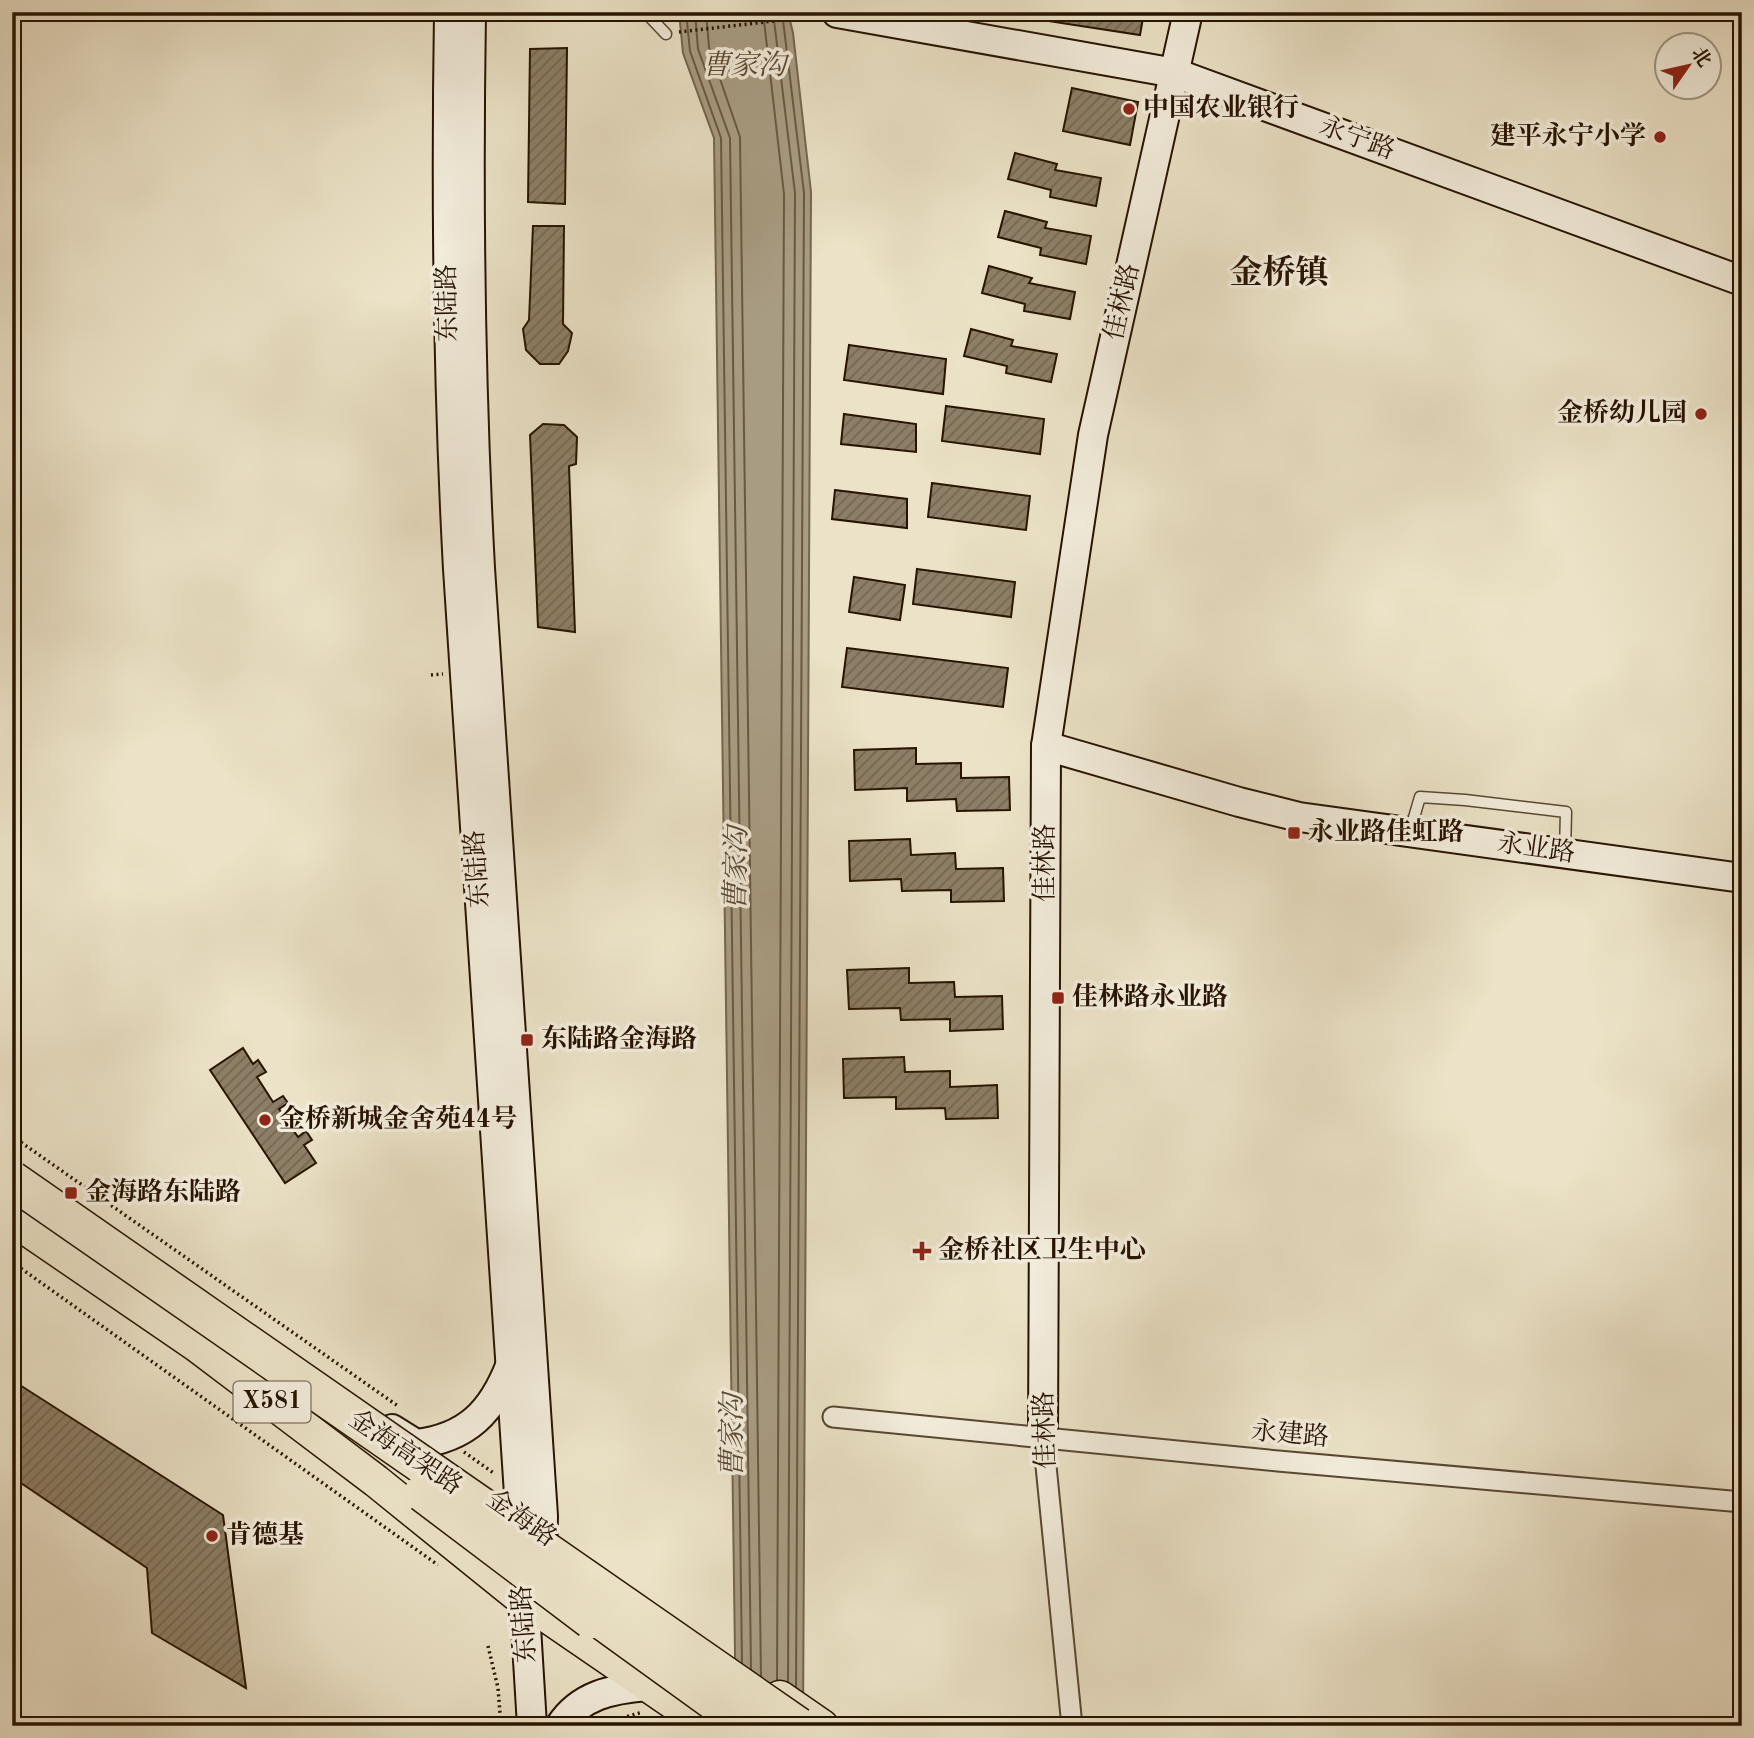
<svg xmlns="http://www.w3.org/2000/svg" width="1754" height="1738" font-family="'Old Standard TT','Noto Serif SC',serif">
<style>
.water{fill:#a89c83;stroke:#74654f;stroke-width:2}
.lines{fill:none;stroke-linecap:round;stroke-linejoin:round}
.shore{stroke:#685842;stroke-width:2}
.building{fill:url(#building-hatch);stroke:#271300;stroke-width:2}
.lane-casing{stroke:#584732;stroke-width:13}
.street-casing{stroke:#584732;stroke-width:23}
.secondary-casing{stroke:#271300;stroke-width:32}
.primary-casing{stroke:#271300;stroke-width:35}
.path{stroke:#271300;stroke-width:3.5;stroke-dasharray:2 3.5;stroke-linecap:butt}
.lane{stroke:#f2ecdb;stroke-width:10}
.street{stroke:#f2ecdb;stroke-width:19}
.secondary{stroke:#f2ecdb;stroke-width:28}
.primary{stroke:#ebe2c7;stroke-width:32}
.highway-bridge-casing{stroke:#271300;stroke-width:40;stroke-linecap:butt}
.highway-bridge{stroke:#ebe2c7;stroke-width:37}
.poi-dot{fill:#8f2418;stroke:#f2ecdb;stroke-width:2.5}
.labels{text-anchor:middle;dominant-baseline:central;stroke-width:7;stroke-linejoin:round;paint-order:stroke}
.shield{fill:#f2ecdb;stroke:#645442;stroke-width:2}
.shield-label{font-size:24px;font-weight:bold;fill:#271300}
.poi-label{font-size:26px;font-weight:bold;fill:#271300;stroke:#f2ecdb;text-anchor:start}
.street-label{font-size:26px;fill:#271300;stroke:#f2ecdb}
.water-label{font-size:28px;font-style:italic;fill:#5b4a34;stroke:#f2ecdb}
.district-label{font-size:33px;font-weight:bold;fill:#271300;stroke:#f2ecdb}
</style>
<defs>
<pattern id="building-hatch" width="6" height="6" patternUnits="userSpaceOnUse" patternTransform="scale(1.75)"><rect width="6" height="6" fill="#8d7f67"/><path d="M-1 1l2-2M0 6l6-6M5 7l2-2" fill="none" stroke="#736752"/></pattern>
</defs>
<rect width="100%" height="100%" fill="#ebe2c7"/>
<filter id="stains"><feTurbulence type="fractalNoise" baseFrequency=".00286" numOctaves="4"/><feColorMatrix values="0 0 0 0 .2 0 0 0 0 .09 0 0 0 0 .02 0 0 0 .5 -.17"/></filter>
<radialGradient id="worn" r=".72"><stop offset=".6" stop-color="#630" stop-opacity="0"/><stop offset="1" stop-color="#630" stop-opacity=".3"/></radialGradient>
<path class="water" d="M679 12H788L793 33 811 192 803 1726H736L714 138 683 53Z"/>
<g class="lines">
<g class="shore">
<path d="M686 12 690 51 721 138 742 1662"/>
<path d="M695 12 698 49 730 138 751 1669"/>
<path d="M706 12 709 47 740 137 761 1676"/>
<path d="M763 12 784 194 777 1680"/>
<path d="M773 12 795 193 788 1682"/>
<path d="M782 12 804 193 796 1687"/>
</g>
</g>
<g class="building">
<path d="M1049 12H1144L1140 35 1048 21Z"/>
<path d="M567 48 565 204 528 202 530 49Z"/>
<path d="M1072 88 1138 102 1130 145 1063 131Z"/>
<path d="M1015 153 1057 164 1055 170 1101 178 1096 206 1050 197 1051 190 1008 179Z"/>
<path d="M1005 211 1047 222 1045 228 1091 236 1086 264 1040 255 1041 248 998 237Z"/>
<path d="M533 226H564L563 324 572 333 568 351 559 364H540L526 350 523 329 529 320Z"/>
<path d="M989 266 1032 278 1029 283 1075 292 1070 319 1024 311 1025 304 982 293Z"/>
<path d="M971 329 1013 340 1011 346 1057 354 1051 382 1006 373 1007 366 964 356Z"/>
<path d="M849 345 946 359 943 394 844 380Z"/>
<path d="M946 406 1044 419 1040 454 942 441Z"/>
<path d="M844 414 916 424V452L841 444Z"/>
<path d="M543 424 564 425 577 437 576 464 569 466 575 632 538 627 530 435Z"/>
<path d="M932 483 1030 496 1026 530 928 517Z"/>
<path d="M835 490 907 499V528L832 519Z"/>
<path d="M917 569 1015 582 1011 617 913 604Z"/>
<path d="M854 577 905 585 900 620 849 612Z"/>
<path d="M847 648 1008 668 1003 707 842 687Z"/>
<path d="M916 748V764L961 763V778L1009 777 1010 810 957 811 956 799 907 801V788L855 790 854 750Z"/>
<path d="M910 839 911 855 955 853 956 869 1003 868 1004 901 951 902V890L902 891 901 879 850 881 849 841Z"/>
<path d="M909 968V983L954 982 955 997 1002 996 1003 1029 950 1031V1019L901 1020 900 1008 849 1009 847 970Z"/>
<path d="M243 1048 253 1064 258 1060 266 1072 257 1077 273 1102 283 1096 288 1103 279 1109 298 1137 306 1131 312 1140 304 1145 316 1163 285 1183 210 1070Z"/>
<path d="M904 1057 905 1072 950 1071V1087L997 1085 998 1118 946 1119 945 1108 896 1109V1097L844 1098 843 1059Z"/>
<path d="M12 1380 223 1515 246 1688 152 1633 147 1568 12 1477Z"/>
</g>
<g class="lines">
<defs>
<g id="lane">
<path d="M636 12 648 15 666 34"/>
<path d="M1410 831 1420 797 1465 800 1566 812 1565 852"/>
</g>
<g id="street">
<path d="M833 1417 1278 1461 1742 1502"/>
<path d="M1043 1436 1072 1726"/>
</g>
<g id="secondary">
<path d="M449 12C446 198 448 384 458 569L519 1494 522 1599 526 1627 532 1726"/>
<path d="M471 12C468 198 470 383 480 568L543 1516 542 1562"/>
<path d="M837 13 1175 73 1742 281"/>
<path d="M1046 746 1239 802 1299 817 1742 878"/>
<path d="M392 1429 416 1444C467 1438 492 1412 510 1366"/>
<path d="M1043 1436 1046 746 1093 435 1188 12"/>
<path d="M560 1726C580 1695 612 1689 647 1686"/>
</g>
<g id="primary">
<path d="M12 1219 196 1345 376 1481 522 1599 707 1726"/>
<path d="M780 1697 822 1726"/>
</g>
</defs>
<use href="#lane" class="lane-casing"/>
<use href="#street" class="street-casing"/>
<use href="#secondary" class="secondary-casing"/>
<use href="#primary" class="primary-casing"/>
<g class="path">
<path d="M679 32 817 16"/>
<path d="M431 675 443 674"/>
<path d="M12 1136 398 1406"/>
<path d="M12 1262 438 1565"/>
<path d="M464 1452 495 1474"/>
<path d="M488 1646 498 1688 501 1726"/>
<path d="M614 1726 625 1717 643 1712"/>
</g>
<use href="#lane" class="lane"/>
<use href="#street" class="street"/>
<use href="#secondary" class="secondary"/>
<use href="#primary" class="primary"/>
<defs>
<g id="highway-bridge">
<path d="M12 1180 798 1726"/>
<path d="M423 1493 591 1620"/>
<path d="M575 1601 748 1726"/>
</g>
</defs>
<use href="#highway-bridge" class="highway-bridge-casing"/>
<use href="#highway-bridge" class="highway-bridge"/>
</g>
<g class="poi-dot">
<circle cx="1129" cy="109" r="7"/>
<circle cx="1660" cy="137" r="7"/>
<circle cx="1701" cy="414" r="7"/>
<rect x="1287" y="826" width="14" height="14" rx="3.5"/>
<rect x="1051" y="991" width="14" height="14" rx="3.5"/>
<rect x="520" y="1033" width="14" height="14" rx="3.5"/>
<circle cx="265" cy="1120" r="7"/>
<rect x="64" y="1186" width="14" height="14" rx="3.5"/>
<path d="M918.5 1240.5h7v7h7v7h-7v7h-7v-7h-7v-7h7z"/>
<circle cx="212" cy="1536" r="7"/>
</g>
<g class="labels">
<rect class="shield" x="233.5" y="1381.5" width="77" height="41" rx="5"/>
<g class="shield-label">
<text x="272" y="1402">X581</text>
</g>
<g class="poi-label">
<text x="1143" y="109">中国农业银行</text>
<text x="1646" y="137" text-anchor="end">建平永宁小学</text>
<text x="1687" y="414" text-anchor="end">金桥幼儿园</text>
<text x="1308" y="833">永业路佳虹路</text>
<text x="1072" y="998">佳林路永业路</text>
<text x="541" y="1040">东陆路金海路</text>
<text x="279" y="1120">金桥新城金舍苑44号</text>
<text x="85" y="1193">金海路东陆路</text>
<text x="938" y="1251">金桥社区卫生中心</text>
<text x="226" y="1536">肯德基</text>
</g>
<g class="street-label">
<text transform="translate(1357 139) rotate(20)">永宁路</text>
<text transform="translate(1123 302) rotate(-77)">佳林路</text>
<text transform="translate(448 303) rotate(-91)">东陆路</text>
<text transform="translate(1536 849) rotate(8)">永业路</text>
<text transform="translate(1046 863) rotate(-90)">佳林路</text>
<text transform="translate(478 869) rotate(-94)">东陆路</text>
<text transform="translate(1046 1430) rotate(-92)">佳林路</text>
<text transform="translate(1290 1435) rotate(5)">永建路</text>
<text transform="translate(405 1453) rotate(34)">金海高架路</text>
<text transform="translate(521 1519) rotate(35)">金海路</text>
<text transform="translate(525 1624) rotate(-94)">东陆路</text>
</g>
<g class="water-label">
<text x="744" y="67">曹家沟</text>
<text transform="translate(738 869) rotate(-89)">曹家沟</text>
<text transform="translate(734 1436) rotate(-90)">曹家沟</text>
</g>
<g class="district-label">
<text x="1279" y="274">金桥镇</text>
</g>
</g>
<rect width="1754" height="1738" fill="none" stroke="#ebe2c7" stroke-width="42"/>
<rect x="14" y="14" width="1726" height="1710" fill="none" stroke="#271300" stroke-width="3.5"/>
<rect x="21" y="21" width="1712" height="1696" fill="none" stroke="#271300" stroke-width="2"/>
<g transform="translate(1688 66) rotate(56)"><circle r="33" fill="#f2ecdb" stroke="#a19583" stroke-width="2"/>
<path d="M0-5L12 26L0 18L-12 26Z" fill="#8f2418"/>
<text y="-10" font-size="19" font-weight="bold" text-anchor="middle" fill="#271300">北</text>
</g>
<rect width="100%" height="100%" filter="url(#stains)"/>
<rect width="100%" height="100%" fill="url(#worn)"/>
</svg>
